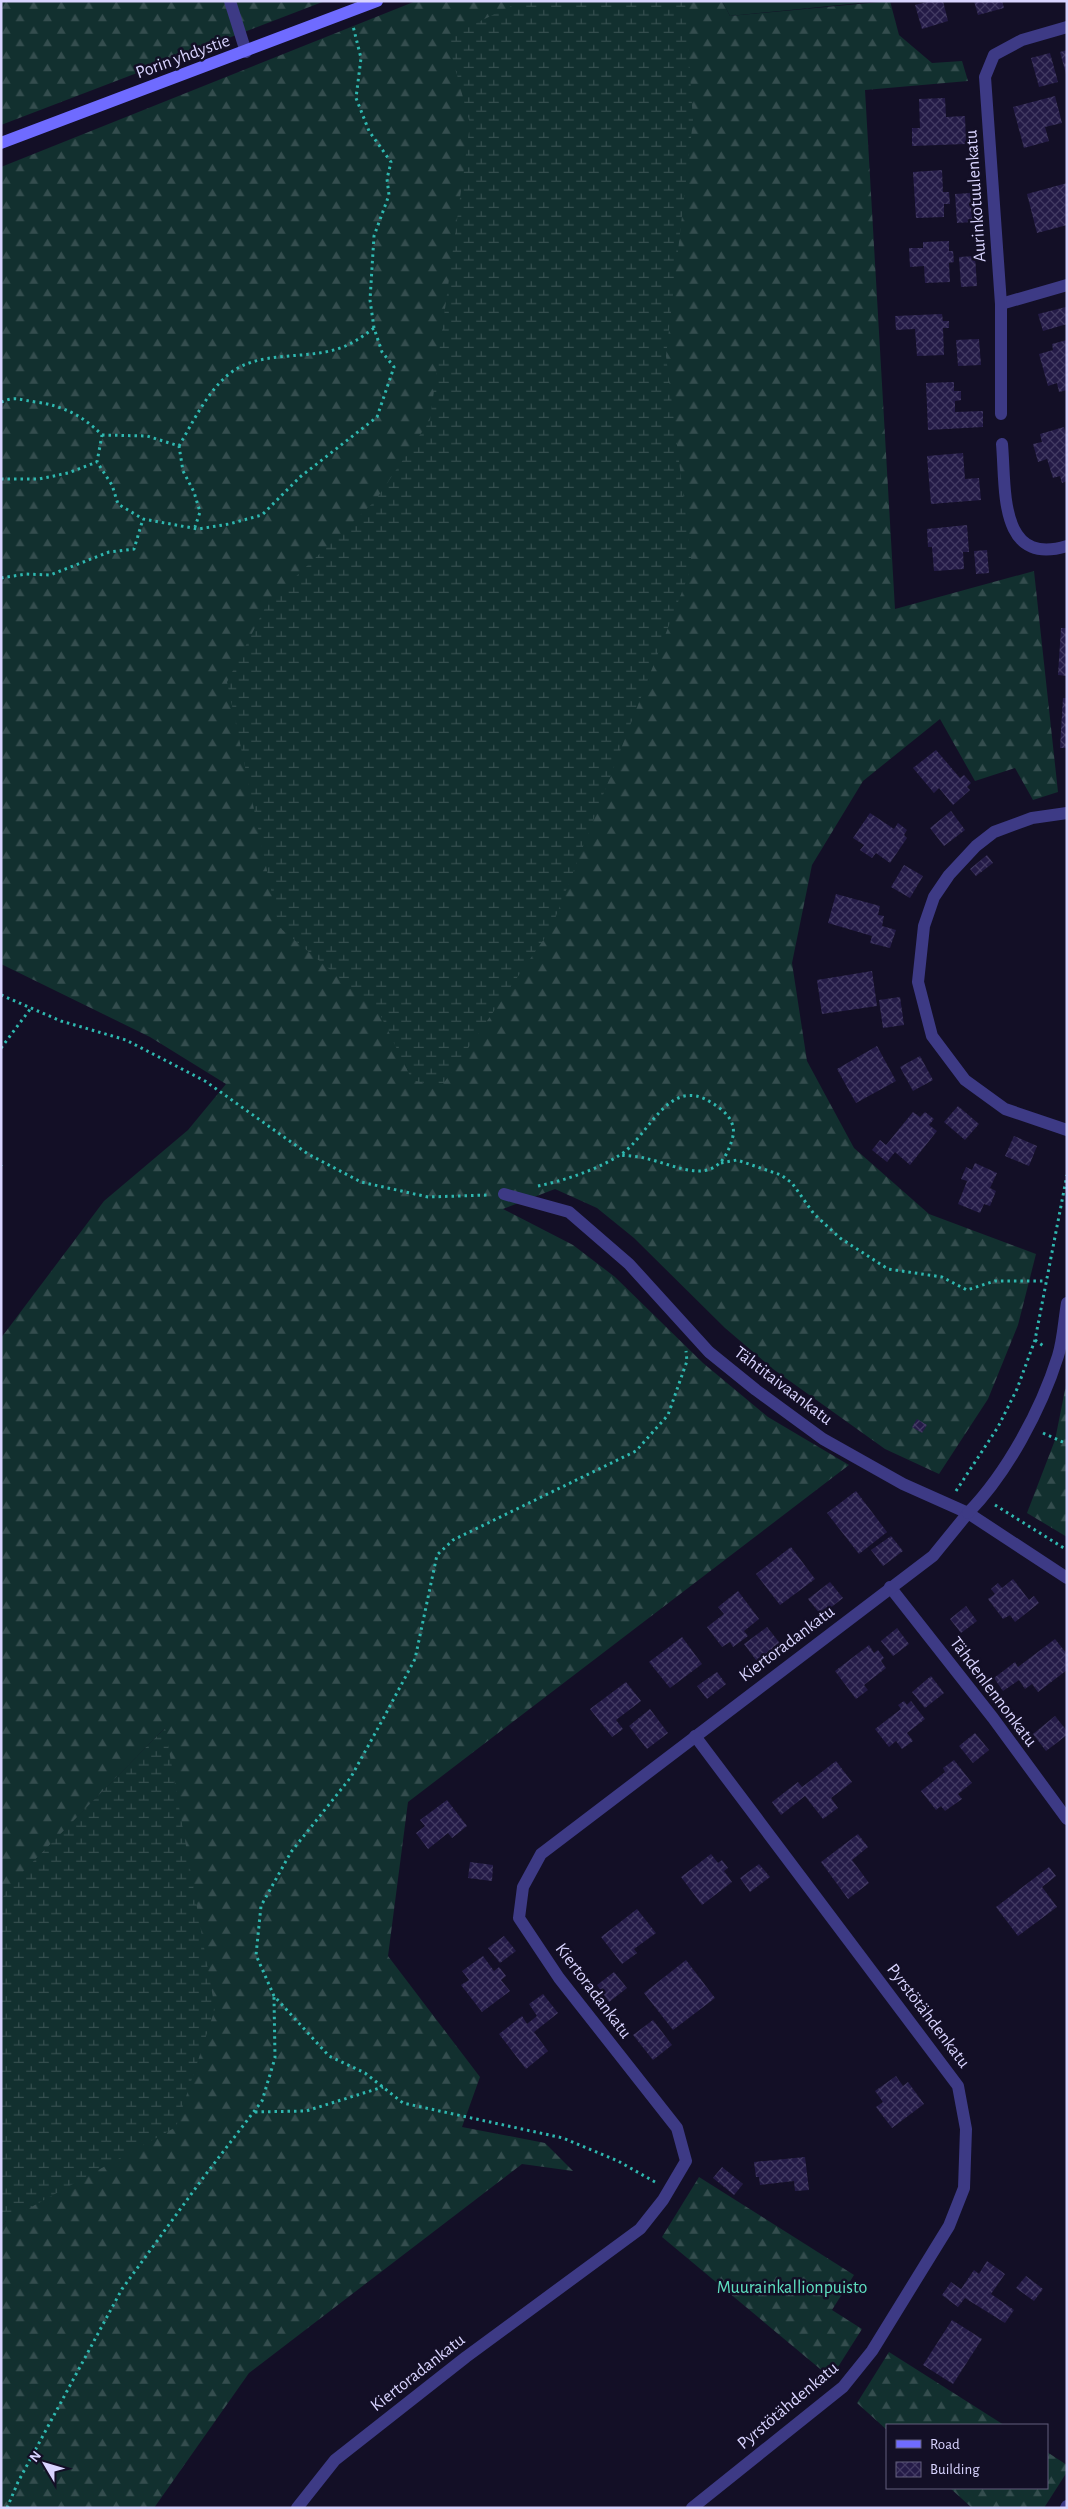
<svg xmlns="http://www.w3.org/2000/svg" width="1068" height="2509" font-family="'Alegreya Sans',sans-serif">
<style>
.green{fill:#12302f}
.forest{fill:url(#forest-firs)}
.wetland{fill:url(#wetland-marsh)}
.building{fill:url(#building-cross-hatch)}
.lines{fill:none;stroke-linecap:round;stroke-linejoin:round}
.path{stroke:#2fb8b0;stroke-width:3;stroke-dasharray:2.5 4;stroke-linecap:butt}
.service{stroke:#3d3a85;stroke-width:12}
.minor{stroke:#3d3a85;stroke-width:12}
.tertiary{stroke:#3d3a85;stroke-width:12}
.secondary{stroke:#6f6bff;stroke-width:12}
.labels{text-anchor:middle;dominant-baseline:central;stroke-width:5;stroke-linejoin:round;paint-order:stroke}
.street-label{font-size:18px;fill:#d9d4ff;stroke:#130f26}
.park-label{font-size:18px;fill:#5fe0c0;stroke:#130f26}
</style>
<defs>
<pattern id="forest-firs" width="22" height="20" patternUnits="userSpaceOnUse" patternTransform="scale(1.25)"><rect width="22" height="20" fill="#12302f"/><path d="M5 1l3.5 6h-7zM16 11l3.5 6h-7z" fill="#344d4e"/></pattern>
<pattern id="wetland-marsh" width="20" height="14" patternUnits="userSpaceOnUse" patternTransform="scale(1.25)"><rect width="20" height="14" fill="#12302f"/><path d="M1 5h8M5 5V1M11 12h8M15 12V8" fill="none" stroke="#344d4e"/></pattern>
<pattern id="building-cross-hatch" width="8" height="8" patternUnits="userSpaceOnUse" patternTransform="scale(1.25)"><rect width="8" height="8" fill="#241b47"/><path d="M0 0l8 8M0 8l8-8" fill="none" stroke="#433b63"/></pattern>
</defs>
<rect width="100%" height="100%" fill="#130f26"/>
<path class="green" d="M722 1H881L730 16Z"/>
<g class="forest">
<path d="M1 1H325L1 125Z"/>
<path d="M416 1H722L730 16 890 1 899 35 932 63 962 61 968 81 865 90 895 609 1034 571 1058 792 1033 800 1015 768 975 781 940 719 863 781 812 865 792 963 807 1061 854 1148 929 1214 1036 1254 1018 1325 988 1399 939 1474 885 1449 773 1369 725 1328 634 1238 597 1208 555 1189 503 1209 573 1245 615 1277 703 1363 768 1417 849 1465 408 1802 388 1956 480 2077 462 2127 545 2143 573 2171 522 2164 249 2373 154 2508H1V2228L6 2221 165 1728 8 1888 1 1902V1338L104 1201 188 1130 226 1084 150 1037 1 964V167Z"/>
<path d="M1067 1380V1537L1027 1513 1055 1440Z"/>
<path d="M699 2177 854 2275 832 2310 862 2329 831 2378 662 2237Z"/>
<path d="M889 2352 1004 2425H887V2430L857 2403Z"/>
<path d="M1047 2452 1067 2465V2472L1044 2508H972L950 2488H1047Z"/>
</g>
<g class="wetland">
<path d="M522 1H685L693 120 666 356 692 566 551 929 441 1087 412 1080 378 1010 279 927 227 682 267 604 375 501 430 420 470 124 447 37Z"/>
<path d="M165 1728 215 2009 176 2127 6 2221 1 2228V1902L7 1888Z"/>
</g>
<g class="building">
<path d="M930 1H943L948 21 922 29 915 5Z"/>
<path d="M974 1H1002L1004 8 978 15Z"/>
<path d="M1067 50V74H1066L1060 52Z"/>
<path d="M1050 53 1058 82 1039 87 1031 58Z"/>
<path d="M1055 96 1062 123 1045 127 1049 141 1024 148 1013 107Z"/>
<path d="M945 98 946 117 965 116 966 144 912 146V128H920L919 99Z"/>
<path d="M942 170 943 192H949L950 204H944V217L916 218 913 172Z"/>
<path d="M1067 183V225L1037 233 1027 194Z"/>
<path d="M971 193 972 222 957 223 955 194Z"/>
<path d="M949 241V251H953L954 262 949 263 950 282 925 283 924 266 910 267 909 248H923V242Z"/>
<path d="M975 256 977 286 961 287 959 257Z"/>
<path d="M1066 307 1067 324 1043 331 1038 314Z"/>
<path d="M942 314 943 321H949V328H943L944 355 917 356 915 329 896 330 895 316Z"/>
<path d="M979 339 981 365 958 366 956 340Z"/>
<path d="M1067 340V390L1059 392 1057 383 1048 386 1039 354 1053 350 1052 344Z"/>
<path d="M954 382V391H961V400L955 401V412L983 411V427L928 430 926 383Z"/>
<path d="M1064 427 1067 438V481L1062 483 1060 476 1053 478 1047 459 1038 462 1033 444 1042 442 1040 434Z"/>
<path d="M963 453 965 479 979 478 981 500 931 504 927 456Z"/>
<path d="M967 525 969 552H963L964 569 934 571 932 547H928L927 529Z"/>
<path d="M987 550 989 573 976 574 974 551Z"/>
<path d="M1061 628H1067V676L1058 675Z"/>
<path d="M1063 698H1067V748H1060Z"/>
<path d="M936 750 960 778 964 775 971 783 967 787 970 790 953 805 939 788 934 793 913 768Z"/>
<path d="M951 811 965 830 944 846 930 828Z"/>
<path d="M870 813 894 829 898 823 907 830 904 835 907 838 890 863 876 853 872 858 860 850 864 845 853 838Z"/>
<path d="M987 855 993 863 976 876 970 869Z"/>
<path d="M904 865 923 876 910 898 891 887Z"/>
<path d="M836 894 880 906 878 915 884 916 882 926 896 930 890 948 870 943 872 936 828 923Z"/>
<path d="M872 971 877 1006 822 1014 817 980Z"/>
<path d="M900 997 904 1025 883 1028 879 1000Z"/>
<path d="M877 1046 896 1081 856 1103 837 1069Z"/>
<path d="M920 1056 933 1080 913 1091 900 1067Z"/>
<path d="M958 1106 979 1124 965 1140 944 1122Z"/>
<path d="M913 1112 920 1117 925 1112 934 1119 929 1125 937 1131 910 1165 895 1152 887 1162 872 1150 880 1140 886 1145Z"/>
<path d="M1014 1136 1037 1146 1029 1166 1005 1156Z"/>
<path d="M975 1163 997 1173 990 1188 996 1191 990 1206 984 1204 980 1213 958 1204 967 1181 961 1179 966 1167 972 1170Z"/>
<path d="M917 1419 927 1425 922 1433 912 1427Z"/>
<path d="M856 1491 887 1532 859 1554 827 1513Z"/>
<path d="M891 1536 903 1551 883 1566 871 1550Z"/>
<path d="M791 1547 815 1579 780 1605 756 1574Z"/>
<path d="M1013 1579 1029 1600 1034 1596 1039 1603 1015 1622 1010 1615 1003 1619 988 1599 995 1594 991 1589 998 1583 1002 1588Z"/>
<path d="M830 1582 843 1598 821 1615 808 1599Z"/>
<path d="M738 1591 759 1619 744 1631 748 1636 733 1647 730 1642 722 1647 707 1627 724 1614 718 1607Z"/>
<path d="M966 1606 977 1621 961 1633 950 1619Z"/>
<path d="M767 1627 782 1646 759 1664 744 1644Z"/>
<path d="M897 1628 909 1644 893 1656 881 1641Z"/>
<path d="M682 1637 702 1664 670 1688 649 1662Z"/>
<path d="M1055 1639 1067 1654V1670L1038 1692 1032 1684 1025 1689 1019 1680 1003 1691 994 1678 1015 1662 1018 1667Z"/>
<path d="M869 1645 874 1653 878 1650 884 1658 881 1661 886 1668 864 1685 868 1690 856 1699 835 1671Z"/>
<path d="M717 1672 726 1684 707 1699 697 1686Z"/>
<path d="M931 1676 944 1693 925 1708 912 1692Z"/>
<path d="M626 1682 641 1701 616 1720 623 1729 612 1737 590 1709Z"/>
<path d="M904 1701 907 1705 911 1701 925 1719 907 1733 913 1741 902 1749 896 1741 889 1747 875 1729 901 1709 898 1705Z"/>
<path d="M650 1709 668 1733 647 1749 629 1726Z"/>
<path d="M1055 1716 1067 1731V1735L1046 1751 1033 1734Z"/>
<path d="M975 1733 989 1750 973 1763 959 1746Z"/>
<path d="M954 1760 972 1783 958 1794 962 1799 945 1811 941 1806 936 1810 921 1791 945 1772 943 1768Z"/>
<path d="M836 1761 852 1782 831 1798 838 1808 823 1819 805 1796 781 1815 772 1802 798 1782 802 1787Z"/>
<path d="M447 1800 467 1826 452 1838 448 1833 428 1849 416 1833 425 1826 420 1820Z"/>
<path d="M858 1834 868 1847 852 1860 869 1883 848 1899 821 1862Z"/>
<path d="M711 1854 718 1863 722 1860 728 1868 724 1871 732 1882 702 1905 681 1877Z"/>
<path d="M470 1862 493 1865 492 1881 468 1878Z"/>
<path d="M759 1864 770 1877 750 1892 740 1878Z"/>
<path d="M1049 1867 1056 1876 1042 1887 1057 1907 1018 1936 996 1907Z"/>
<path d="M637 1909 656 1933 634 1949 637 1953 622 1964 601 1937Z"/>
<path d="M504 1936 516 1951 500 1963 488 1948Z"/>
<path d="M483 1956 494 1971 499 1967 506 1976 501 1980 510 1991 482 2012 461 1985 469 1980 462 1971Z"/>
<path d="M686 1960 715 1998 673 2030 644 1993Z"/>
<path d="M614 1972 627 1988 609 2002 597 1985Z"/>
<path d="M543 1994 558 2013 534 2032 548 2051 526 2069 499 2034 522 2016 527 2024 537 2016 529 2004Z"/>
<path d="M653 2020 672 2045 653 2060 633 2035Z"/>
<path d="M896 2076 903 2086 908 2082 924 2104 892 2128 876 2107 883 2102 875 2091Z"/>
<path d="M805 2157 809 2190 795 2191 794 2181 760 2185 759 2177H756L754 2162Z"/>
<path d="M722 2167 743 2184 734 2195 713 2178Z"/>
<path d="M987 2261 1005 2274 991 2294 1014 2310 1005 2323 965 2298 958 2307 942 2295 951 2282 961 2289 974 2270 979 2274Z"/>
<path d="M1026 2276 1043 2289 1034 2301 1016 2288Z"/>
<path d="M952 2320 982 2339 953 2384 923 2365Z"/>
</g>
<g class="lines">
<g class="path">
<path d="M1 402C16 396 20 400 36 402 63 406 82 415 102 435L97 462 112 485 118 504 143 519 198 529 229 524 262 515 300 477 377 417 394 367 382 352 374 328 370 300 374 236 389 195 387 179 391 162 369 131 356 98 361 58 353 26"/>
<path d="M102 435 147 436 179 446 183 471 194 492 200 512 195 527"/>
<path d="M179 446C193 422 207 392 229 374 259 350 303 360 337 349 351 345 362 337 374 328"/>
<path d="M1 479H39L68 473 97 462"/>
<path d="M1 578 26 574 50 575 109 552 134 549 143 519"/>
<path d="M1 995 61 1021 126 1040 205 1081 308 1154 361 1182 428 1197 488 1195"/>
<path d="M1 1048 31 1008"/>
<path d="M721 1163 737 1160 781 1175 792 1183 814 1214 840 1238 888 1269 942 1277 967 1290 995 1281H1045"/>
<path d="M1 1165V1166"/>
<path d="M538 1186C566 1180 596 1170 620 1155 649 1137 668 1074 712 1103 724 1110 736 1121 733 1136 719 1192 681 1166 644 1158 637 1156 629 1156 621 1155"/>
<path d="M1035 1340 1045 1347"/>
<path d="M1043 1433 1067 1444"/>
<path d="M956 1491 998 1427 1017 1389 1035 1340 1067 1175"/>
<path d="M995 1505 1067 1550"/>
<path d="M255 2112 306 2111 383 2087"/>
<path d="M655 2182 618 2161 563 2138 403 2103 365 2073 329 2056 274 1996 256 1955 261 1906 291 1852 351 1777 383 1719 415 1659 437 1555 453 1540 636 1451 668 1415 687 1361 686 1351"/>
<path d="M7 2508 18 2482 122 2289 203 2178 262 2101 275 2058 274 1997"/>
</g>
<g class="service">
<path d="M230 1 246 52"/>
<path d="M504 1194 569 1212 629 1264 709 1352 756 1390 823 1439 903 1484 968 1513"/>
</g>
<g class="minor">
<path d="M1001 304 1067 285"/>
<path d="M1001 414V304L985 77 994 55 1022 40 1067 27"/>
<path d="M1002 444C1006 488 998 567 1067 546"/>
<path d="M1067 813 1032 818 994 832 976 846 949 875 934 897 924 926 918 982 932 1036 965 1080 1005 1109 1067 1130"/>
<path d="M890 1587 993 1718 1067 1819"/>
<path d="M297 2508 335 2460 466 2357 640 2229 663 2200 686 2161 677 2128 559 1978 519 1918 523 1887 541 1854 933 1556 968 1513 1067 1578"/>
<path d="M692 2508 843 2387 872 2351 949 2226 964 2188 966 2129 958 2086 695 1736"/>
<path d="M1066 2508 1067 2506"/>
</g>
<path class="tertiary" d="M968 1513C1007 1473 1041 1410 1058 1356 1063 1340 1064 1320 1067 1303"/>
<path class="secondary" d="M1 143 377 1"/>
</g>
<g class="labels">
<g class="street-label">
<text transform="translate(183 57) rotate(-20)">Porin yhdystie</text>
<text transform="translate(976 196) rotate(-94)">Aurinkotuulenkatu</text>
<text transform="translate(783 1386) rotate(37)">Tähtitaivaankatu</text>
<text transform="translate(787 1644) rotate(-37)">Kiertoradankatu</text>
<text transform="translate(993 1692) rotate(53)">Tähdenlennonkatu</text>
<text transform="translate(593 1991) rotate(53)">Kiertoradankatu</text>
<text transform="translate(928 2016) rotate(53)">Pyrstötähdenkatu</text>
<text transform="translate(418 2373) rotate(-38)">Kiertoradankatu</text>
<text transform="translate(788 2406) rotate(-40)">Pyrstötähdenkatu</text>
</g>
<g class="park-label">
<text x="792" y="2288">Muurainkallionpuisto</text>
</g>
</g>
<rect width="1068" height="2509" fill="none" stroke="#d9d4ff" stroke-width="5"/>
<rect x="886" y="2424" width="162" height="65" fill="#130f26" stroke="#625e7d"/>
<rect x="896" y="2440" width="25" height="8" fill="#6f6bff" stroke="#625e7d"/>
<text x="930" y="2449" font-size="15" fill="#d9d4ff">Road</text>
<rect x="896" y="2462" width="25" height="15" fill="url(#building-cross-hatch)" stroke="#625e7d"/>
<text x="930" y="2474" font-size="15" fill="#d9d4ff">Building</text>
<g transform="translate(45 2464) rotate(308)" stroke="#130f26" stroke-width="4" paint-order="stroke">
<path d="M0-4L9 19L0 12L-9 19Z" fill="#d9d4ff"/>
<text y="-8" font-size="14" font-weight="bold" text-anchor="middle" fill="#d9d4ff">N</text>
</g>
</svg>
